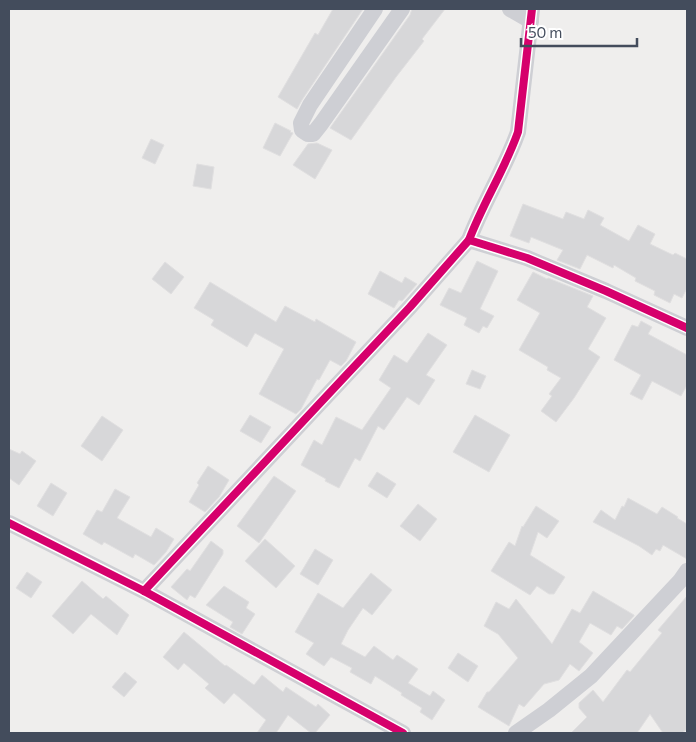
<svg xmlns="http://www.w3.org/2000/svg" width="696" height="742" font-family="Commissioner,sans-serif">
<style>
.building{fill:#d7d7d9;stroke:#e0dfe0}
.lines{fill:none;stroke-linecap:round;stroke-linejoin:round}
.street{stroke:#cecfd4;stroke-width:16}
.cycleway-casing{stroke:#fff;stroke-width:11}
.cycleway{stroke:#d6006c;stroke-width:8}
</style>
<rect width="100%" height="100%" fill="#efeeed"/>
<g class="building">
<path d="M333 9H363L302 100 297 109 278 97 315 33 318 35Z"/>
<path d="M412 9H445L422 39 424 41 396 77 351 140 330 128 410 15Z"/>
<path d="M275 123 291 131 290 132 293 133 280 156 263 148Z"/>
<path d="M151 139 164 145 155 164 142 158Z"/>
<path d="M317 143 332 150 315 179 293 165 308 144Z"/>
<path d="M197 164 214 167 211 189 193 186Z"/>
<path d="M523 204 563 219 566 212 584 219 588 210 604 218 600 225 629 241 638 225 655 234 650 244 673 255 675 253 687 259V288L682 298 674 294 670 303 654 295 655 291 635 281 636 278 614 265 613 268 587 255 580 269 557 260 563 250 531 237 529 243 510 236Z"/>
<path d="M477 261 498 271 480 309 494 316 487 328 483 326 479 333 464 325 467 318 440 305 449 288 461 293Z"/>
<path d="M165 262 184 277 171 294 152 279Z"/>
<path d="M380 271 402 283 405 277 417 284 402 301 399 300 394 308 368 294Z"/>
<path d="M533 272 547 279 548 278 593 296 587 307 606 318 588 349 600 357 574 398 556 422 541 411 552 396 549 394 561 378 547 370 548 367 519 350 540 313 517 300Z"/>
<path d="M210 282 276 322 285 306 315 322 316 319 356 342 346 361 341 366 330 360 319 380 317 379 301 409 296 414 259 394 284 349 255 333 247 347 211 325 214 320 194 308Z"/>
<path d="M641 321 652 327 648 334 687 355V385L681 396 652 381 642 400 630 394 641 375 614 360 632 325 638 327Z"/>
<path d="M428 333 447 345 426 375 435 380 419 405 407 397 384 430 378 426 360 461 355 458 339 488 325 481 326 479 301 465 314 440 322 445 336 417 362 430 391 388 379 380 394 355 407 363Z"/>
<path d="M472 370 486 376 480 389 466 384Z"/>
<path d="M250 415 271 427 261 443 240 431Z"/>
<path d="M475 415 510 435 489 472 453 452Z"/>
<path d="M102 416 123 430 102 461 81 446Z"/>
<path d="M9 449 20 454 22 451 36 461 19 485 9 478Z"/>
<path d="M208 466 229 480 219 497 205 512 189 502 199 485 197 483Z"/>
<path d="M377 472 396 484 387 498 368 486Z"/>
<path d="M274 476 296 491 259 543 237 526Z"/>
<path d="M51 483 67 493 53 516 37 506Z"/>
<path d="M115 489 130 497 117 518 151 537 156 528 174 539 166 552 154 565 135 554 133 558 104 542 102 545 83 534 97 510 102 512Z"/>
<path d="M628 498 657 514 662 507 678 517 677 518 687 524V559L663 545 660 551 656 549 652 555 639 546 593 522 601 510 615 520 622 506 624 507Z"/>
<path d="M418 504 437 519 420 541 400 526Z"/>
<path d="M536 506 559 521 547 538 538 532 530 555 565 577 554 594H549L537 586 530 595 491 571 509 542 515 546 522 526 523 527Z"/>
<path d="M265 539 295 566 276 588 245 561Z"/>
<path d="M211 541 223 550V554L195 598 190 595 187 600 171 587 187 569 190 571Z"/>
<path d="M315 549 333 560 318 585 300 574Z"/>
<path d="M27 572 42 582 31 598 16 588Z"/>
<path d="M371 573 392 590 372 615 363 608 348 630 341 644 365 657 374 646 393 660 397 655 418 669 408 683 430 696 433 691 445 700 432 720 420 712 422 708 401 695 402 693 375 676 371 684 350 672 352 668 331 657 324 666 306 654 314 643 295 632 318 593 343 608Z"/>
<path d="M82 581 103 599 106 596 129 615 117 635 91 614 73 634 52 616Z"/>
<path d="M224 586 249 602 246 608 255 614 242 634 230 627 233 622 206 605Z"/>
<path d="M593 591 634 615V616L622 629 617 626 611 635 590 623 579 642 593 653 579 671 570 664 559 680 544 684 524 707 519 704 509 726 478 707 487 692H489L518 658 498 634 484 626 496 602 509 609 516 599 552 644 572 609 580 613Z"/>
<path d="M687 596V729L682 733H663L650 714 637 733H571L587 717 579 708V703L593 690 603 702 627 670 630 672 662 633 658 630Z"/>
<path d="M184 632 225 666 226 665 254 685 262 675 283 692 286 687 316 707 318 704 330 715 315 733H311L288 715 276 733H257L266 720 234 693 224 704 205 688 209 684 184 663 178 670 163 657Z"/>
<path d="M458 653 478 666 468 682 448 668Z"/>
<path d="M125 672 137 682 124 697 112 687Z"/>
</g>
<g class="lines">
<g class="street">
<path d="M375 9 310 105 301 123 302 130 308 134H313L321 124 402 9"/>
<path d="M510 9 531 21"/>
<path d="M532 9 518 132C505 169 483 203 469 240L527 258 606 291 687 328"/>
<path d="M9 523 144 591 403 733"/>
<path d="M144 591 410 307 469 240"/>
<path d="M516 733 549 710 591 676 680 581 687 571"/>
</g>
<defs>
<g id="cycleway">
<path d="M532 9 518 132C505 169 483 203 469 240L527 258 606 291 687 328"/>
<path d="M9 523 144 591 403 733"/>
<path d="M144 591 410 307 469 240"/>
</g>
</defs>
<use href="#cycleway" class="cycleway-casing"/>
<use href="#cycleway" class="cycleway"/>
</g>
<rect width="696" height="742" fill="none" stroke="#434c5c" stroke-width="20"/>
<path d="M521 38v8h116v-8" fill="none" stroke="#434c5c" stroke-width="2.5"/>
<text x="528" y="38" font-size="15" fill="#434c5c" stroke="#ffffff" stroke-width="4" paint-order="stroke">50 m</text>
</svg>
